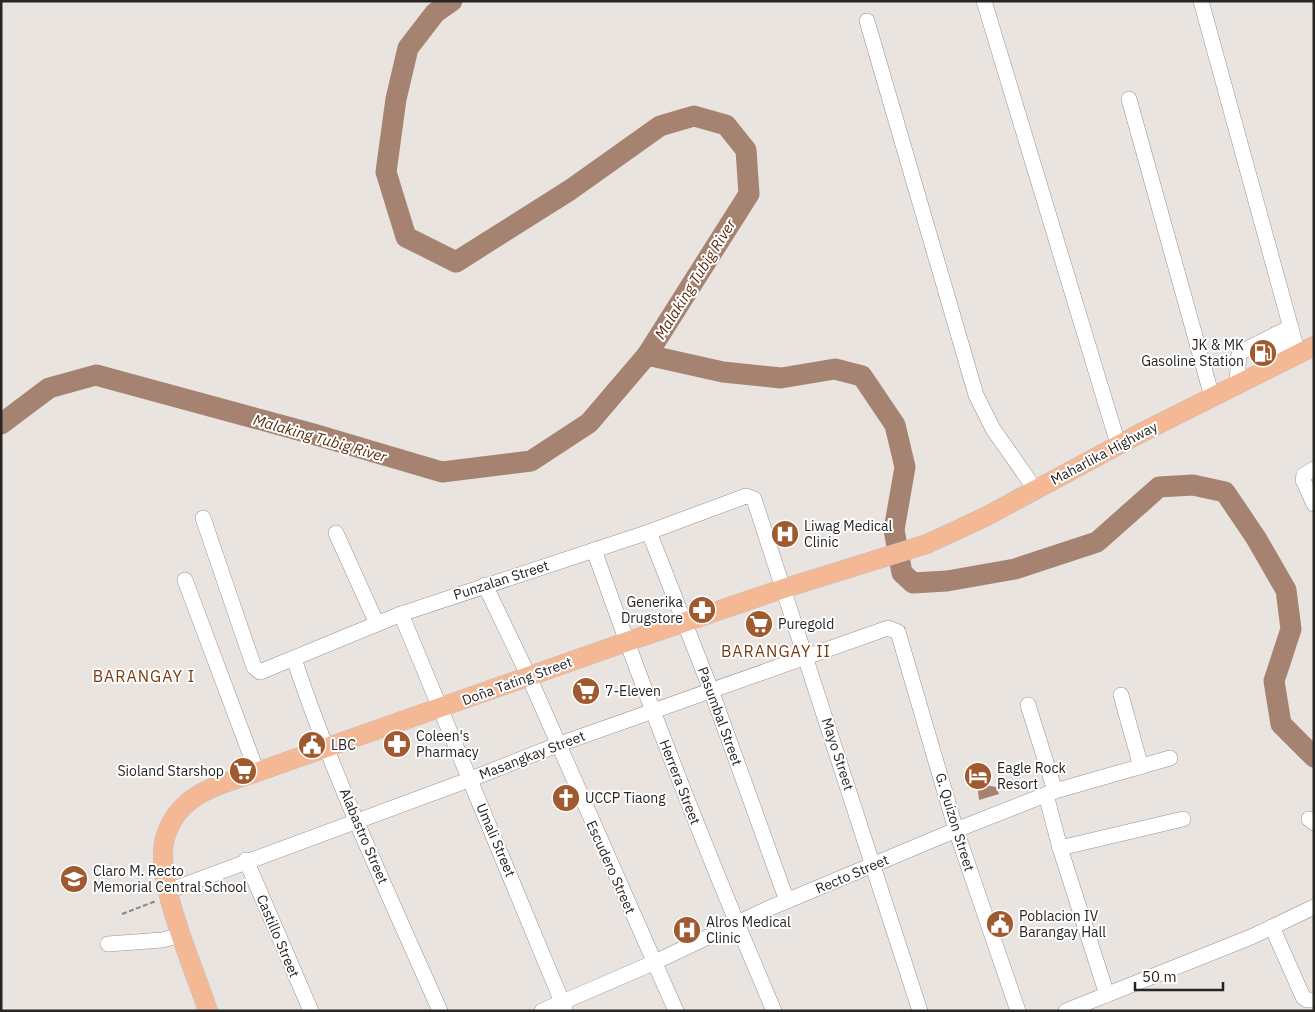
<svg xmlns="http://www.w3.org/2000/svg" width="1315" height="1012" font-family="'IBM Plex Sans',sans-serif">
<style>
.water{fill:#a58370}
.lines{fill:none;stroke-linecap:round;stroke-linejoin:round}
.river{stroke:#a58370;stroke-width:21}
.minor-casing{stroke:#989390;stroke-width:16}
.major-casing{stroke:#c3c2c2;stroke-width:20}
.path{stroke:#8a8784;stroke-width:2;stroke-dasharray:5 2.5;stroke-linecap:butt}
.minor{stroke:#fff;stroke-width:15}
.major{stroke:#f4b994;stroke-width:19}
.labels{text-anchor:middle;dominant-baseline:central;stroke-width:4;stroke-linejoin:round;paint-order:stroke}
.poi-label{font-size:14px;fill:#272524;stroke:#fff;text-anchor:start}
.street-label{font-size:14px;fill:#272524;stroke:#fff}
.water-label{font-size:15px;font-style:italic;fill:#592b0b;stroke:#fff}
.quarter-label{font-size:16px;letter-spacing:1px;fill:#793c12;stroke:#fff}
</style>
<rect width="100%" height="100%" fill="#e9e4e0"/>
<path class="water" d="M985 785 996 787 999 794 979 800 978 791Z"/>
<g class="lines">
<g class="river">
<path d="M647 355 723 372 781 378 835 369 862 376 895 425 905 467 894 530 902 573 913 583 947 581 1015 569 1097 542 1159 487 1193 485 1225 492 1256 538 1286 590 1291 629 1274 681 1281 724 1314 757"/>
<path d="M1 424 49 388 96 375 313 434 442 472 531 461 589 423 647 355 749 194 746 150 726 125 694 116 660 126 570 190 456 262 406 237 386 172 396 99 408 48 435 13 452 1"/>
</g>
<defs>
<g id="minor">
<path d="M984 1 1118 444"/>
<path d="M1201 1 1298 354"/>
<path d="M867 21 976 395 993 429 1035 489"/>
<path d="M1129 99 1212 397"/>
<path d="M1276 334 1287 359"/>
<path d="M1237 383 1239 353 1291 327"/>
<path d="M1314 469 1304 475 1303 480 1314 504"/>
<path d="M203 518 254 667 260 672 401 614 649 532 746 496 754 499 920 1011"/>
<path d="M649 532 711 690 787 901"/>
<path d="M336 533 377 624"/>
<path d="M594 550C649 706 709 859 774 1011"/>
<path d="M185 580 257 772"/>
<path d="M485 585 529 677 676 1011"/>
<path d="M401 614 565 1009"/>
<path d="M294 659C334 779 389 895 440 1011"/>
<path d="M1121 695 1141 767"/>
<path d="M1028 705 1055 791"/>
<path d="M1046 795 1060 848 1107 995"/>
<path d="M1309 819 1314 823"/>
<path d="M1060 848 1183 819"/>
<path d="M246 860 311 1011"/>
<path d="M168 891 471 779 557 745 888 628 898 632 956 830 1018 1011"/>
<path d="M1272 927 1303 997 1307 1000H1314"/>
<path d="M108 944 162 940 182 935"/>
<path d="M542 1011 653 963 765 910 956 830 1055 791 1170 758"/>
<path d="M1066 1011 1251 937 1314 907"/>
</g>
<path id="major" d="M208 1011C194 968 162 897 163 853 163 836 172 817 184 806 204 787 232 781 257 772L626 642 782 589 927 544 985 517 1139 434 1314 346"/>
</defs>
<use href="#minor" class="minor-casing"/>
<use href="#major" class="major-casing"/>
<path class="path" d="M122 914 156 901"/>
<use href="#minor" class="minor"/>
<use href="#major" class="major"/>
</g>
<defs>
<symbol id="fuel-disc" viewBox="-11 -11 22 22"><circle r="9.5" fill="#a05a2f" stroke="#fff"/><path d="M-5.5-6h7V0h2V4h1.3V-2.5L3-4.5l.8-.8L6-3V5H2.5V1h-1V6h-7ZM-4.2-4.7v3.2H.2V-4.7Z" fill="#fff"/></symbol>
<symbol id="hospital-disc" viewBox="-11 -11 22 22"><circle r="9.5" fill="#a05a2f" stroke="#fff"/><path d="M-5-5h3v3.5h4V-5h3V5h-3V1.5h-4V5h-3Z" fill="#fff"/></symbol>
<symbol id="pharmacy-disc" viewBox="-11 -11 22 22"><circle r="9.5" fill="#a05a2f" stroke="#fff"/><path d="M-2-6h4v4h4v4h-4v4h-4v-4h-4v-4h4Z" fill="#fff"/></symbol>
<symbol id="supermarket-disc" viewBox="-11 -11 22 22"><circle r="9.5" fill="#a05a2f" stroke="#fff"/><path d="M-6-5.5h2.5l.6 2H6L4.5 2H-2.5L-4.4-4H-6ZM-1.5 3.2a1.3 1.3 0 1 0 .1 0ZM3 3.2a1.3 1.3 0 1 0 .1 0Z" fill="#fff"/></symbol>
<symbol id="civic-disc" viewBox="-11 -11 22 22"><circle r="9.5" fill="#a05a2f" stroke="#fff"/><path d="M-.6-6.5H3V-4.5H.6V-3L4-1V1h2V6H-6V1h2V-1L-.6-3ZM-1.2 2.5V6h2.4V2.5Z" fill="#fff"/></symbol>
<symbol id="hotel-disc" viewBox="-11 -11 22 22"><circle r="9.5" fill="#a05a2f" stroke="#fff"/><path d="M-6-4.5h1.5V1H6V5H4.5V3h-9V5H-6ZM-4 0a1.8 1.8 0 1 1 3.6 0ZM.5 0V-2.5h3Q6-2.5 6 0Z" fill="#fff"/></symbol>
<symbol id="church-disc" viewBox="-11 -11 22 22"><circle r="9.5" fill="#a05a2f" stroke="#fff"/><path d="M-1.2-6h2.4v3.5h3.3v2.4h-3.3V6h-2.4V-.1h-3.3v-2.4h3.3Z" fill="#fff"/></symbol>
<symbol id="school-disc" viewBox="-11 -11 22 22"><circle r="9.5" fill="#a05a2f" stroke="#fff"/><path d="M0-5L7-2L0 1L-7-2ZM-4 1L0 2.5L4 1V4Q0 6-4 4Z" fill="#fff"/></symbol>
</defs>
<g fill-rule="evenodd">
<use href="#fuel-disc" x="1247" y="337" width="32" height="32"/>
<use href="#hospital-disc" x="769" y="518" width="32" height="32"/>
<use href="#pharmacy-disc" x="686" y="594" width="32" height="32"/>
<use href="#supermarket-disc" x="743" y="608" width="32" height="32"/>
<use href="#supermarket-disc" x="570" y="675" width="32" height="32"/>
<use href="#pharmacy-disc" x="381" y="728" width="32" height="32"/>
<use href="#civic-disc" x="296" y="729" width="32" height="32"/>
<use href="#supermarket-disc" x="227" y="755" width="32" height="32"/>
<use href="#hotel-disc" x="962" y="760" width="32" height="32"/>
<use href="#church-disc" x="550" y="782" width="32" height="32"/>
<use href="#school-disc" x="58" y="863" width="32" height="32"/>
<use href="#civic-disc" x="984" y="908" width="32" height="32"/>
<use href="#hospital-disc" x="671" y="914" width="32" height="32"/>
</g>
<g class="labels">
<g class="poi-label">
<text x="1244" y="345" text-anchor="end">JK &amp; MK<tspan x="1244" dy="16">Gasoline Station</tspan></text>
<text x="804" y="526">Liwag Medical<tspan x="804" dy="16">Clinic</tspan></text>
<text x="683" y="602" text-anchor="end">Generika<tspan x="683" dy="16">Drugstore</tspan></text>
<text x="778" y="624">Puregold</text>
<text x="605" y="691">7-Eleven</text>
<text x="416" y="736">Coleen's<tspan x="416" dy="16">Pharmacy</tspan></text>
<text x="331" y="745">LBC</text>
<text x="997" y="768">Eagle Rock<tspan x="997" dy="16">Resort</tspan></text>
<text x="224" y="771" text-anchor="end">Sioland Starshop</text>
<text x="585" y="798">UCCP Tiaong</text>
<text x="93" y="871">Claro M. Recto<tspan x="93" dy="16">Memorial Central School</tspan></text>
<text x="1019" y="916">Poblacion IV<tspan x="1019" dy="16">Barangay Hall</tspan></text>
<text x="706" y="922">Alros Medical<tspan x="706" dy="16">Clinic</tspan></text>
</g>
<g class="street-label">
<text transform="translate(1104 453) rotate(-28)">Maharlika Highway</text>
<text transform="translate(501 580) rotate(-18)">Punzalan Street</text>
<text transform="translate(517 681) rotate(-20)">Doña Tating Street</text>
<text transform="translate(720 716) rotate(70)">Pasumbal Street</text>
<text transform="translate(838 754) rotate(72)">Mayo Street</text>
<text transform="translate(532 755) rotate(-21)">Masangkay Street</text>
<text transform="translate(680 782) rotate(69)">Herrera Street</text>
<text transform="translate(955 822) rotate(73)">G. Quizon Street</text>
<text transform="translate(364 836) rotate(67)">Alabastro Street</text>
<text transform="translate(496 840) rotate(67)">Umali Street</text>
<text transform="translate(611 867) rotate(66)">Escudero Street</text>
<text transform="translate(852 874) rotate(-23)">Recto Street</text>
<text transform="translate(278 936) rotate(67)">Castillo Street</text>
</g>
<g class="water-label">
<text transform="translate(695 279) rotate(-58)">Malaking Tubig River</text>
<text transform="translate(320 438) rotate(16)">Malaking Tubig River</text>
</g>
<g class="quarter-label">
<text x="776" y="651">BARANGAY II</text>
<text x="144" y="676">BARANGAY I</text>
</g>
</g>
<rect width="1315" height="1012" fill="none" stroke="#272524" stroke-width="5"/>
<path d="M1135 982v8h88v-8" fill="none" stroke="#272524" stroke-width="2.5"/>
<text x="1142" y="982" font-size="15" fill="#272524" stroke="#ffffff" stroke-width="4" paint-order="stroke">50 m</text>
</svg>
